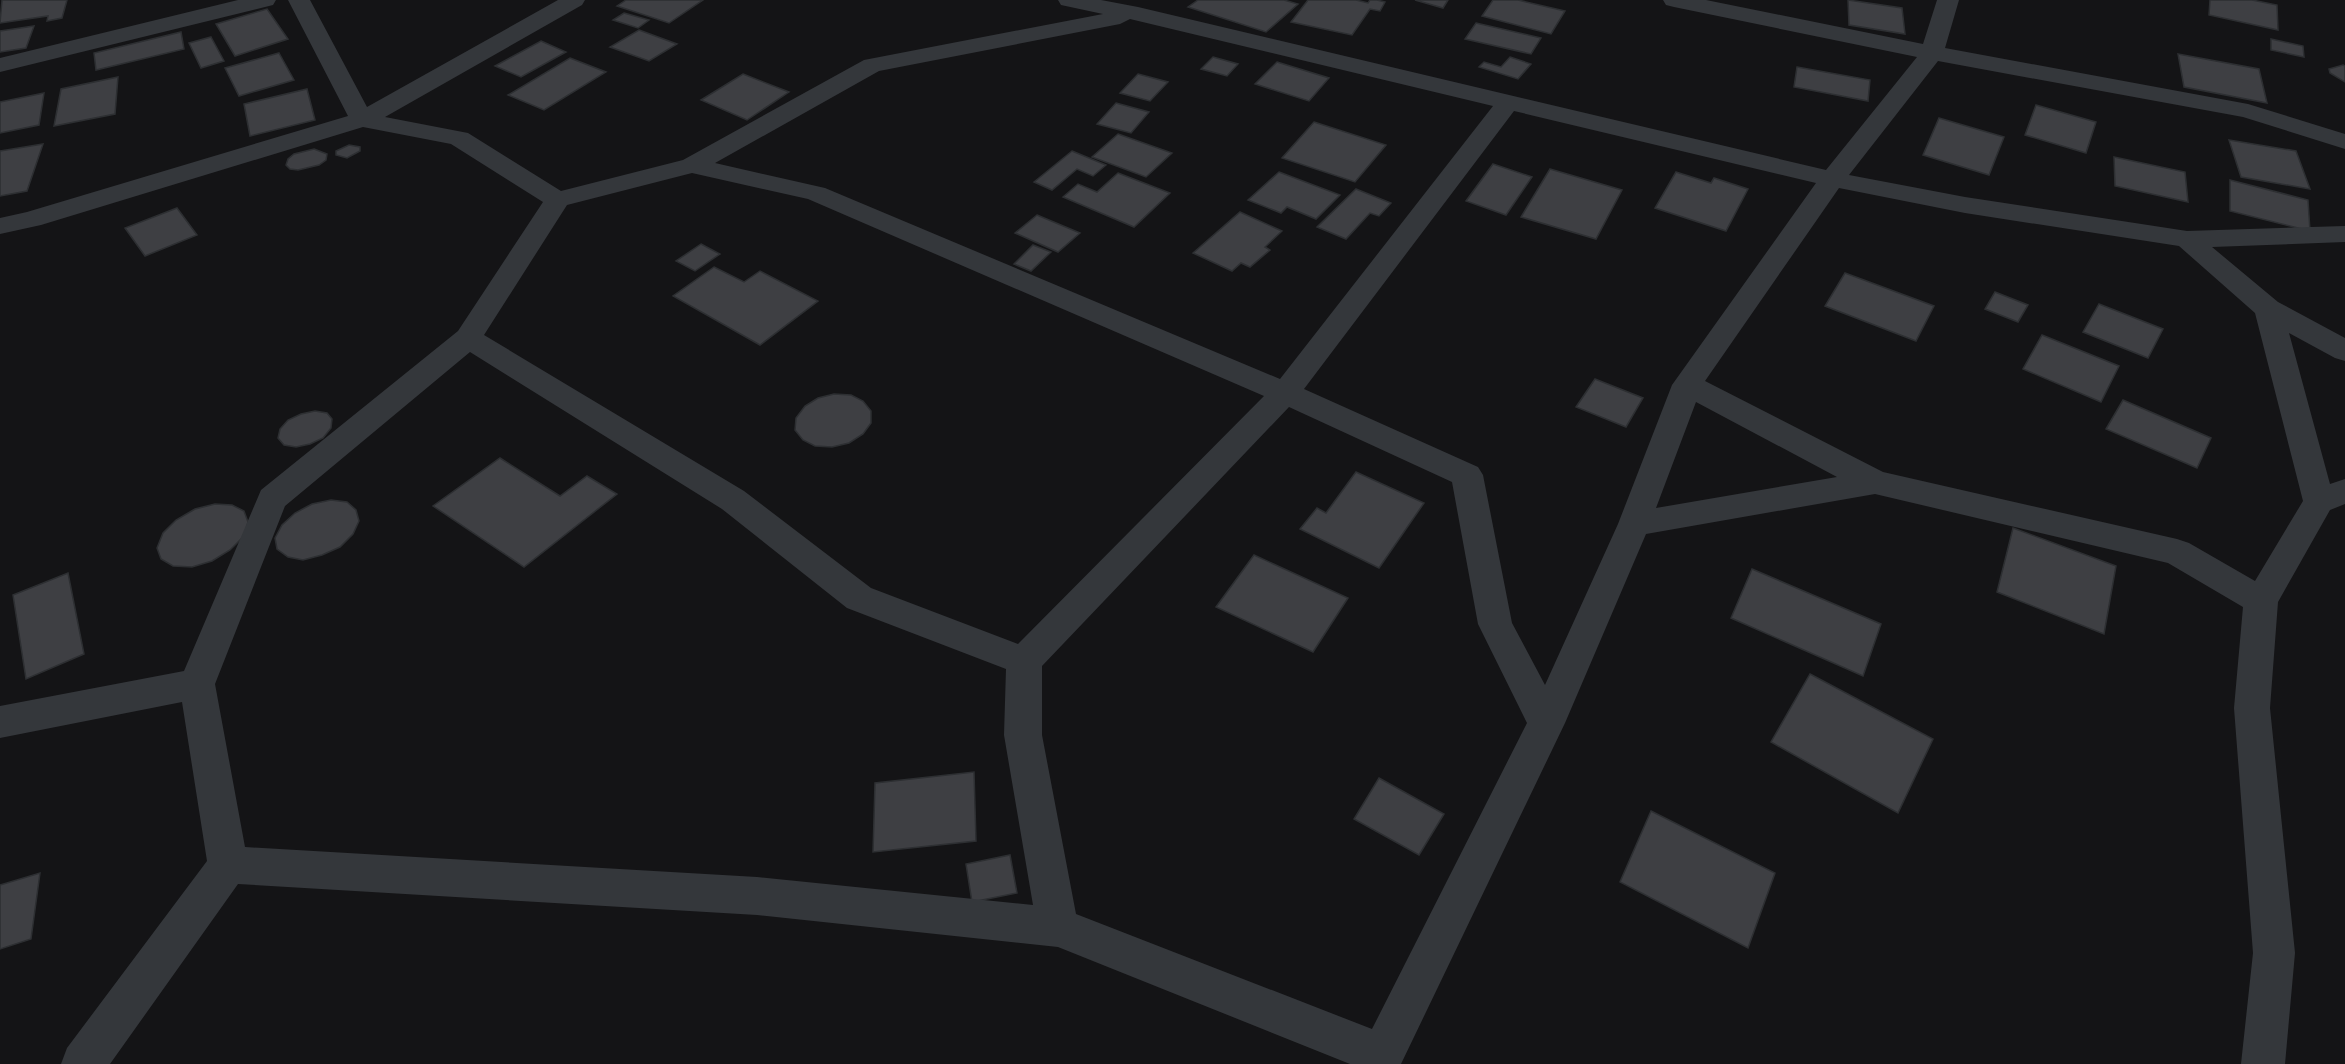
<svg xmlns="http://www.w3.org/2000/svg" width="2345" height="1064" font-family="'Open Sans',sans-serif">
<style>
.building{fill:#3e3f43;stroke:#2d2f32;stroke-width:1.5}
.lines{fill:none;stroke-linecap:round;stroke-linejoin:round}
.minor{fill:#34373b;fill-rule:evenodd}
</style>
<rect width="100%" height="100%" fill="#141416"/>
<g class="building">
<path d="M2 0H67L62 18 47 21 48 16 0 23Z"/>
<path d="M626 0H703L669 23 617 6Z"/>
<path d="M1198 0H1284L1298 4 1266 32 1188 7Z"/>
<path d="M1308 0H1356L1368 3 1370 0H1377L1385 2 1380 11 1370 9 1352 35 1291 22Z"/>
<path d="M1415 0H1448L1443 8Z"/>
<path d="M1493 0H1518L1565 11 1551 34 1482 16Z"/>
<path d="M1848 0 1902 8 1905 34 1849 25Z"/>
<path d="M2210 0H2252L2277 5 2278 30 2209 15Z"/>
<path d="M267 9 288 39 235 56 216 24Z"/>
<path d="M624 13 649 20 638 28 613 20Z"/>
<path d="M1476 23 1541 38 1531 54 1465 39Z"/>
<path d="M34 26 26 48 0 52V31Z"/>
<path d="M639 30 677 44 649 61 610 47Z"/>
<path d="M181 32 184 49 96 70 94 53Z"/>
<path d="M211 37 224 61 201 68 189 43Z"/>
<path d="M2271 39 2303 46 2304 57 2271 50Z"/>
<path d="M541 41 566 52 521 77 495 66Z"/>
<path d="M279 53 294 80 239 96 225 68Z"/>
<path d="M2178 54 2259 69 2267 103 2184 87Z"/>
<path d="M1213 57 1238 64 1227 76 1201 69Z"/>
<path d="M1510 57 1531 64 1518 79 1479 67 1484 62 1501 67Z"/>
<path d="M570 58 606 72 544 110 508 95Z"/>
<path d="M1277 62 1329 78 1309 101 1255 84Z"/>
<path d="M2343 65 2345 66V82L2330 73 2329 69Z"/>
<path d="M1797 67 1870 80 1868 101 1794 87Z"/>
<path d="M743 74 789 92 747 120 701 100Z"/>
<path d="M1138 74 1168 82 1150 101 1120 93Z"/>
<path d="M118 77 115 114 54 126 61 89Z"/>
<path d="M307 89 315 120 250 136 244 104Z"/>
<path d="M44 93 39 125 0 133V102Z"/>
<path d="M1116 103 1149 112 1131 133 1097 124Z"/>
<path d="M2036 105 2096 122 2086 153 2025 135Z"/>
<path d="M1939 118 2004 137 1989 175 1923 155Z"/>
<path d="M1314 122 1386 145 1355 182 1282 158Z"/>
<path d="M1118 134 1172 153 1146 177 1092 157Z"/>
<path d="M2229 140 2296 151 2310 189 2241 177Z"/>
<path d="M43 144 27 191 0 196V151Z"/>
<path d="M349 145 360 147V151L347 158 336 155V151Z"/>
<path d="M314 149 327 154 326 160 319 165 298 170 290 169 286 165 288 159 294 154Z"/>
<path d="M1072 151 1106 165 1093 176 1077 169 1052 190 1034 182Z"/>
<path d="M2114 157 2185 172 2188 202 2115 186Z"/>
<path d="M1493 164 1532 177 1506 215 1466 201Z"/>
<path d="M1550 169 1622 190 1596 239 1521 217Z"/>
<path d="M1279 172 1340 195 1316 219 1287 207 1281 213 1248 200Z"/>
<path d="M1676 172 1711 183 1714 178 1748 189 1726 231 1655 208Z"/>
<path d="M1118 173 1170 193 1134 227 1063 197 1078 184 1097 192Z"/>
<path d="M2230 180 2308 200 2310 231 2230 211Z"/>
<path d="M1356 189 1391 203 1379 216 1370 213 1346 239 1317 227Z"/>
<path d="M177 208 197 235 145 256 125 228Z"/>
<path d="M1240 212 1282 231 1265 247 1270 250 1250 267 1241 263 1232 271 1193 253Z"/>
<path d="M1037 215 1080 233 1058 252 1015 233Z"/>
<path d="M701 244 720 254 695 271 676 261Z"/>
<path d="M1033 245 1051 252 1031 271 1014 264Z"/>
<path d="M714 267 744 282 760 271 818 301 760 345 673 296Z"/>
<path d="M1845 273 1934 306 1916 341 1825 306Z"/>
<path d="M1995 292 2028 305 2018 322 1985 309Z"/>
<path d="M2099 304 2163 329 2148 358 2083 332Z"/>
<path d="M2042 335 2119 366 2101 402 2023 369Z"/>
<path d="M1595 379 1643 398 1626 427 1576 407Z"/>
<path d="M834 394 851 395 863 401 871 411V423L863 434 849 443 832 447 815 446 803 440 795 430 796 418 805 406 818 398Z"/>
<path d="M2123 400 2211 438 2197 468 2106 429Z"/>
<path d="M315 411 327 413 332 419 331 428 323 438 310 444 296 447 284 445 278 438 280 429 288 420 301 414Z"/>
<path d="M500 458 560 496 587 476 617 494 524 567 433 506Z"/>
<path d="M1356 472 1424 503 1379 568 1300 529 1317 508 1326 513Z"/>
<path d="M331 500 347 502 356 510 359 521 353 534 340 547 322 555 303 560 288 557 277 549 275 538 282 525 295 513 312 504Z"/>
<path d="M215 504 232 505 244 511 248 522 244 536 230 550 212 561 192 567 173 566 161 559 157 548 163 533 176 520 195 509Z"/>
<path d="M2013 528 2116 566 2104 634 1997 592Z"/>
<path d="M1254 555 1348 598 1313 652 1216 607Z"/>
<path d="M1752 569 1881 624 1863 676 1731 618Z"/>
<path d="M68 573 84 654 26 679 13 595Z"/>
<path d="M1810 674 1933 739 1898 813 1771 742Z"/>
<path d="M974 772 976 841 873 852 875 783Z"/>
<path d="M1379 778 1444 814 1419 855 1354 819Z"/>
<path d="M1651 811 1775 873 1748 948 1620 882Z"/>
<path d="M1010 855 1017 893 972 902 966 864Z"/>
<path d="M40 873 31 939 0 949V885Z"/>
</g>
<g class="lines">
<g class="minor">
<path d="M238 0H276L273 5 0 72V58Z"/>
<path d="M288 0H310L367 107 558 0H585L582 5 385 117 468 133 561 191 683 160 864 60 1103 14 1061 5 1058 0H1101L1138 7 1826 170 1917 57 1674 7 1666 5 1663 0H1706L1923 44 1937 0H1959L1945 48 2248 104 2345 134V149L2243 117 1938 61 1849 175 1965 197 2187 231 2345 226V242L2212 247 2278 302 2345 338V361L2335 358 2289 333 2330 484 2345 479V504L2330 510 2278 602 2270 708 2295 953 2285 1064H2241L2253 953 2234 708 2243 607 2168 563 1875 494 1646 534 1565 723 1401 1064H1350L1058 947 757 915 238 884 110 1064H61L67 1048 207 861 182 702 0 738V706L184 671 261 490 458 331 543 202 451 144 363 127 41 225 0 234V218L27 212 348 116ZM1130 19 1493 106 1280 379 825 188 715 163 879 71 1120 24ZM1514 111 1816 183 1672 385 1618 524 1545 685 1512 623 1483 475 1478 467 1304 389ZM692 173 808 199 1264 396 1018 644 871 588 744 491 484 335 567 205ZM1839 188 1965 213 2179 246 2255 313 2303 501 2255 581 2189 543 2177 539 1883 472 1705 381ZM470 352 722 509 847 608 1006 669 1004 735 1033 905 757 877 245 847 215 684 285 506ZM1696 402 1837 477 1656 508ZM1289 407 1452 482 1478 624 1527 723 1372 1029 1076 914 1042 735V666Z"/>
</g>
</g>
</svg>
